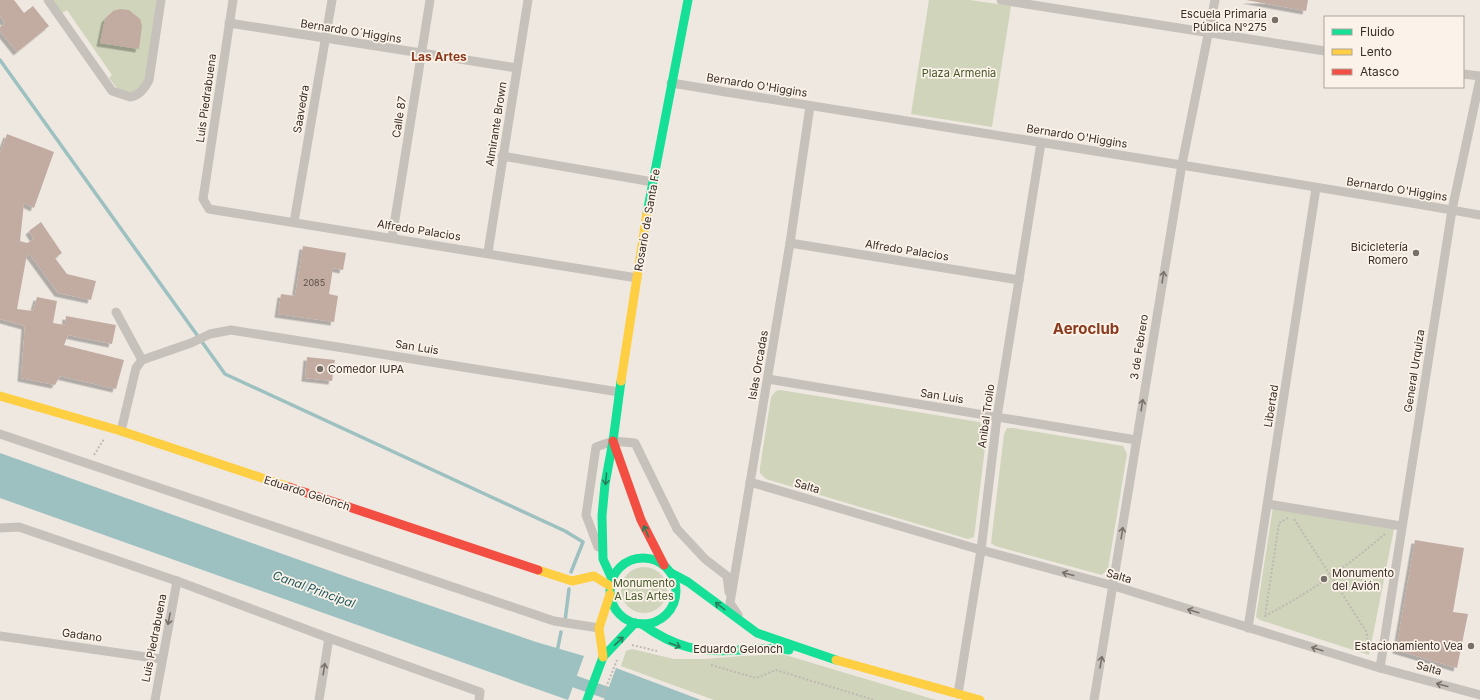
<svg xmlns="http://www.w3.org/2000/svg" width="1480" height="700" font-family="Inter,sans-serif">
<style>
.green{fill:#cfd4ba}
.water{fill:#9dc0c0}
.lines{fill:none;stroke-linecap:round;stroke-linejoin:round}
.stream{stroke:#9dc0c0;stroke-width:3.5}
.canal{stroke:#9dc0c0;stroke-width:12}
.building{fill:#c2aca2;filter:url(#shadow)}
.path{stroke:#c0b9b3;stroke-width:2;stroke-dasharray:2 2;stroke-linecap:butt}
.street{stroke:#c7c1bb;stroke-width:9}
.fast{stroke:#16e098;stroke-width:9}
.slow{stroke:#ffcf43;stroke-width:9}
.jam{stroke:#f24e42;stroke-width:9}
.oneway{stroke:#79706a}
.oneway2{stroke:#297e5a}
.poi-dot{fill:#786f69;stroke:#fbf3e9;stroke-width:1.5}
.labels{text-anchor:middle;dominant-baseline:central;stroke-width:3.5;stroke-linejoin:round;paint-order:stroke}
.number-label{font-size:9px;fill:#5b4e46}
.poi-label{font-size:11px;fill:#392e28;stroke:#fbf3e9;text-anchor:end}
.street-label{font-size:11px;fill:#392e28;stroke:#fbf3e9}
.park-label{font-size:11px;fill:#47582b;stroke:#fbf3e9}
.neighbourhood-label{font-size:12px;font-weight:bold;fill:#8b391d;stroke:#fbf3e9}
.water-label{font-size:12px;font-style:italic;fill:#1c575c;stroke:#fbf3e9}
.district-label{font-size:15px;font-weight:bold;fill:#8b391d;stroke:#fbf3e9}
</style>
<defs>
<filter id="shadow"><feDropShadow dx="-3.5" dy="3.5" stdDeviation="0" flood-color="#0004"/></filter>
</defs>
<rect width="100%" height="100%" fill="#eee8e1"/>
<g class="green">
<path d="M53 0H157L146 75 142 86 130 94 117 88 109 78 112 75 67 10 62 13Z"/>
<path d="M929 0H970L1011 6 992 127 911 114Z"/>
<path d="M780 390 979 422 986 428 987 432 974 537 968 539 766 479 760 473V468L771 397 776 391Z"/>
<path d="M1007 428H1013L1123 446 1127 454 1108 569 1102 575 995 546 991 543 1004 434Z"/>
<path d="M1273 507 1394 529 1369 655 1260 620 1256 617Z"/>
<circle cx="644" cy="590" r="23"/>
<path d="M632 649 674 659H705L742 656 782 654 936 700H714L621 666 626 651Z"/>
</g>
<g class="water">
<path d="M0 453 350 578 536 642 584 656 568 700 0 498Z"/>
<path d="M616 668 701 700H604Z"/>
</g>
<g class="lines">
<g class="stream">
<path d="M0 60 225 374 565 531 583 542 571 572"/>
<path d="M565 621 569 589"/>
<path d="M557 652 561 632"/>
</g>
<path class="canal" d="M559 676 627 700"/>
</g>
<g class="building">
<path d="M0 0H14L24 13 33 6 49 26 17 52 0 31V27L5 23 0 16Z"/>
<path d="M1246 0H1308L1306 11Z"/>
<path d="M120 9 129 10 140 19 142 26 139 49 100 43 105 19 113 11Z"/>
<path d="M7 134 54 152 34 208 24 203 20 241 27 243 34 239 29 231 41 222 62 253 55 258 67 274 96 281 91 300 58 293 31 256 27 254 17 309 33 311 37 297 57 301 53 323 65 325 66 316 116 325 112 344 68 335 64 345 124 360 116 389 60 376 55 385 21 378 25 326 0 319V153Z"/>
<path d="M303 246 346 253 343 270 333 268 329 294 338 296 334 322 278 314 281 294 295 296Z"/>
<path d="M307 357 335 360 332 381 305 378Z"/>
<path d="M1415 540 1464 548 1453 612 1468 614 1457 668 1396 650Z"/>
</g>
<g class="lines">
<g class="path">
<path d="M94 455 104 439"/>
<path d="M1288 518 1279 523 1265 616C1309 593 1348 566 1386 533"/>
<path d="M1294 519 1366 631 1368 641"/>
<path d="M632 645 657 651"/>
<path d="M711 665 756 678 776 670 874 700"/>
<path d="M603 695 617 660"/>
</g>
<g class="street">
<path d="M48 0 112 91 130 97C139 96 145 88 149 80L161 0"/>
<path d="M233 0 203 199 209 209 637 278"/>
<path d="M1001 0 1325 51"/>
<path d="M229 23 517 68"/>
<path d="M1463 74 1480 76"/>
<path d="M671 83C940 127 1211 168 1480 215"/>
<path d="M502 156 653 182"/>
<path d="M294 222 332 0"/>
<path d="M392 238 430 0"/>
<path d="M790 243 1019 280"/>
<path d="M488 252 528 0"/>
<path d="M116 312 142 360"/>
<path d="M768 379 1136 440"/>
<path d="M121 431 136 368 142 360 191 343 210 334 231 330 619 392"/>
<path d="M0 434 554 621 599 628"/>
<path d="M750 482 981 550 1114 586 1380 668 1480 695"/>
<path d="M1268 504 1401 526"/>
<path d="M0 528 19 527 177 581 329 638 480 692 479 700"/>
<path d="M598 547 586 515 596 447 613 441 635 443 677 529 705 559 727 576 729 592"/>
<path d="M738 615 730 603 790 243 810 106"/>
<path d="M1248 628 1316 188"/>
<path d="M0 636 161 659"/>
<path d="M1380 668 1452 210 1480 79"/>
<path d="M958 694 981 550 997 417 1041 143"/>
<path d="M155 700 177 581"/>
<path d="M319 700 329 638"/>
<path d="M1094 700 1182 164 1215 0"/>
</g>
<g class="fast">
<path d="M647 213 688 0"/>
<circle cx="643" cy="591" r="33"/>
<path d="M671 573 688 582 757 633 836 660"/>
<path d="M612 579 603 559 602 516 605 484 613 441 621 381"/>
<path d="M642 624C675 648 700 653 740 650 756 649 773 647 789 650"/>
<path d="M587 700 603 657 635 623"/>
</g>
<g class="slow">
<path d="M621 381 647 213"/>
<path d="M0 396 121 431 289 487"/>
<path d="M538 570 572 581 594 576 610 586"/>
<path d="M603 657 599 628 610 594"/>
<path d="M836 660 980 700"/>
</g>
<g class="jam">
<path d="M613 441 641 520 664 565"/>
<path d="M289 487 538 570"/>
</g>
</g>
<defs><path id="oneway-shaft" d="M-6 0H5M1.5-3L5.5 0L1.5 3" fill="none" stroke-width="1.6" stroke-linecap="round" stroke-linejoin="round"/></defs>
<g class="oneway">
<use href="#oneway-shaft" transform="translate(1163 277) rotate(-81)"/>
<use href="#oneway-shaft" transform="translate(1142 405) rotate(-81)"/>
<use href="#oneway-shaft" transform="translate(1122 533) rotate(-81)"/>
<use href="#oneway-shaft" transform="translate(1068 574) rotate(-165)"/>
<use href="#oneway-shaft" transform="translate(1193 611) rotate(-163)"/>
<use href="#oneway-shaft" transform="translate(169 619) rotate(101)"/>
<use href="#oneway-shaft" transform="translate(1317 649) rotate(-163)"/>
<use href="#oneway-shaft" transform="translate(1101 662) rotate(-80)"/>
<use href="#oneway-shaft" transform="translate(324 669) rotate(-81)"/>
<use href="#oneway-shaft" transform="translate(1442 685) rotate(-165)"/>
</g>
<g class="oneway2">
<use href="#oneway-shaft" transform="translate(606 479) rotate(95)"/>
<use href="#oneway-shaft" transform="translate(646 531) rotate(-114)"/>
<use href="#oneway-shaft" transform="translate(720 606) rotate(-142)"/>
<use href="#oneway-shaft" transform="translate(619 641) rotate(-43)"/>
<use href="#oneway-shaft" transform="translate(675 645) rotate(20)"/>
</g>
<g class="poi-dot">
<circle cx="1275" cy="20" r="4"/>
<circle cx="1416" cy="253" r="4"/>
<circle cx="320" cy="369" r="4"/>
<circle cx="1324" cy="579" r="4"/>
<circle cx="1471" cy="646" r="4"/>
</g>
<g class="labels">
<g class="number-label">
<text x="314" y="282">2085</text>
</g>
<g class="poi-label">
<text x="1267" y="14">Escuela Primaria<tspan x="1267" dy="13">Pública N°275</tspan></text>
<text x="1408" y="247">Bicicletería<tspan x="1408" dy="13">Romero</tspan></text>
<text x="328" y="369" text-anchor="start">Comedor IUPA</text>
<text x="1332" y="573" text-anchor="start">Monumento<tspan x="1332" dy="13">del Avión</tspan></text>
<text x="1463" y="646">Estacionamiento Vea</text>
</g>
<g class="street-label">
<text transform="translate(351 31) rotate(9)">Bernardo O´Higgins</text>
<text transform="translate(757 85) rotate(9)">Bernardo O'Higgins</text>
<text transform="translate(206 98) rotate(-82)">Luis Piedrabuena</text>
<text transform="translate(301 109) rotate(-80)">Saavedra</text>
<text transform="translate(399 117) rotate(-81)">Calle 87</text>
<text transform="translate(496 124) rotate(-81)">Almirante Brown</text>
<text transform="translate(1077 136) rotate(9)">Bernardo O'Higgins</text>
<text transform="translate(1397 189) rotate(9)">Bernardo O'Higgins</text>
<text transform="translate(647 220) rotate(-80)">Rosario de Santa Fe</text>
<text transform="translate(419 230) rotate(9)">Alfredo Palacios</text>
<text transform="translate(907 250) rotate(9)">Alfredo Palacios</text>
<text transform="translate(417 347) rotate(9)">San Luis</text>
<text transform="translate(1139 347) rotate(-81)">3 de Febrero</text>
<text transform="translate(758 365) rotate(-80)">Islas Orcadas</text>
<text transform="translate(1414 371) rotate(-81)">General Urquiza</text>
<text transform="translate(942 396) rotate(9)">San Luis</text>
<text transform="translate(1271 406) rotate(-81)">Libertad</text>
<text transform="translate(986 416) rotate(-82)">Anibal Troilo</text>
<text transform="translate(807 486) rotate(16)">Salta</text>
<text transform="translate(307 493) rotate(18)">Eduardo Gelonch</text>
<text transform="translate(1119 576) rotate(16)">Salta</text>
<text transform="translate(82 635) rotate(8)">Gadano</text>
<text transform="translate(154 638) rotate(-79)">Luis Piedrabuena</text>
<text x="738" y="649">Eduardo Gelonch</text>
<text transform="translate(1429 668) rotate(15)">Salta</text>
</g>
<g class="park-label">
<text x="959" y="73">Plaza Armenia</text>
<text x="644" y="583">Monumento<tspan x="644" dy="13">A Las Artes</tspan></text>
</g>
<g class="neighbourhood-label">
<text x="439" y="56">Las Artes</text>
</g>
<g class="water-label">
<text transform="translate(314 589) rotate(20)">Canal Principal</text>
</g>
<g class="district-label">
<text x="1086" y="328">Aeroclub</text>
</g>
</g>
<rect x="1324" y="16" width="140" height="72" fill="#fbf3e9" stroke="#ada49c"/>
<rect x="1332" y="29" width="20" height="6" fill="#16e098" stroke="#ada49c"/>
<text x="1360" y="36" font-size="12" fill="#392e28">Fluido</text>
<rect x="1332" y="49" width="20" height="6" fill="#ffcf43" stroke="#ada49c"/>
<text x="1360" y="56" font-size="12" fill="#392e28">Lento</text>
<rect x="1332" y="69" width="20" height="6" fill="#f24e42" stroke="#ada49c"/>
<text x="1360" y="76" font-size="12" fill="#392e28">Atasco</text>
</svg>
